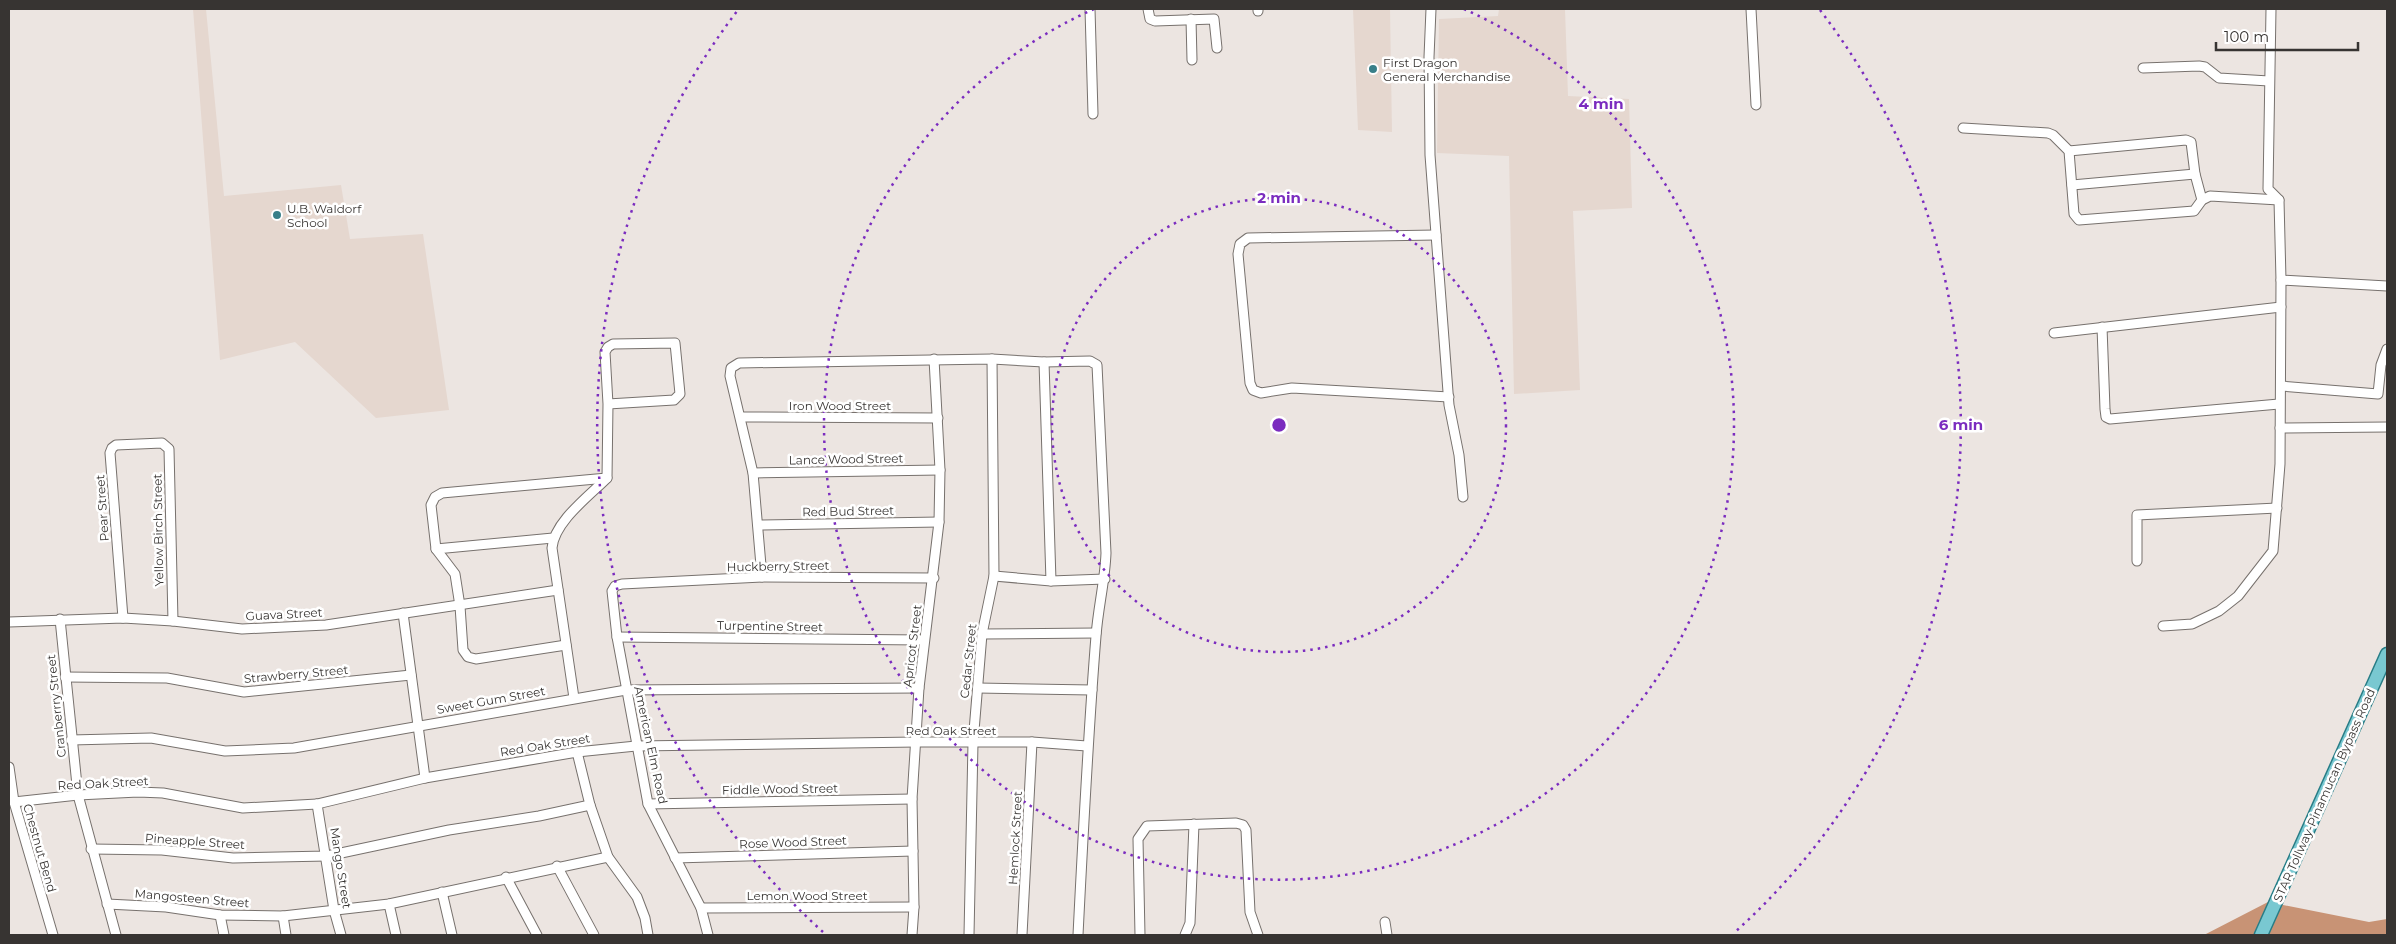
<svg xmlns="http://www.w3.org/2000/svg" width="2396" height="944" font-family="Montserrat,sans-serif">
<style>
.built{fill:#e5d7cf}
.forest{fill:#c89375}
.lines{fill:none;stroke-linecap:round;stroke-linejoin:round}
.street-casing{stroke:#77716d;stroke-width:11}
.primary-casing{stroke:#287d86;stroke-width:15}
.street{stroke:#fff;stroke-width:9}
.primary{stroke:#79c8d1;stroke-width:12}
.ring{fill:none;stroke:#7b2cbf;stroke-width:2.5;stroke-dasharray:2.5 5}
.poi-dot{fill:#387f89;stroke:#fff;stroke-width:2}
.labels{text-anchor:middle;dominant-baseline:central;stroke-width:5;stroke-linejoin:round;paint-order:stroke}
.poi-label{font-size:12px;fill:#373432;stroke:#fff;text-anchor:start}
.street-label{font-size:12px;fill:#373432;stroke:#fff}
.centre{fill:#7b2cbf;stroke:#fff;stroke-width:2.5}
.ring-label{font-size:15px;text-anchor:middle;font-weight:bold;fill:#7b2cbf;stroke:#fff;stroke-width:5;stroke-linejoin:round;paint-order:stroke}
</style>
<rect width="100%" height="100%" fill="#ece5e1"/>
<g class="built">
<path d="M193 9H206L224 196 341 185 350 239 423 234 449 410 376 418 295 342 220 360Z"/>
<path d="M1353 9H1390L1392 132 1358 130Z"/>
<path d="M1499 9H1565L1568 96 1629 99 1632 208 1573 211 1580 390 1514 394 1509 156 1437 153 1439 19 1498 16Z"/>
</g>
<path class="forest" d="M2268 902 2369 922 2387 919V935H2204Z"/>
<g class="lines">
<defs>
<g id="street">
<path d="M1090 9 1093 114"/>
<path d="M1148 9 1150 19 1155 21 1214 19 1217 48"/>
<path d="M1431 9 1429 57 1430 155 1449 405 1459 455 1463 497"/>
<path d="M1751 9 1756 105"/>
<path d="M1258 11V9"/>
<path d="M1191 19 1192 60"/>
<path d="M2143 68 2199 66 2205 67 2219 78 2269 81"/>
<path d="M1963 128 2048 133 2053 135 2069 151 2074 214 2079 220 2194 211 2202 200 2210 196 2279 200"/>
<path d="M2069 151 2186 140 2191 142 2195 174 2202 200"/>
<path d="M2072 185 2195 174"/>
<path d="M1436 235 1248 238 1240 244 1238 254 1250 383 1253 390 1261 393 1292 388 1449 397"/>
<path d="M2281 280 2387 286"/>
<path d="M2102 327 2105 409 2106 417 2110 419 2279 404"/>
<path d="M2054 333 2281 307"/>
<path d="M1044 362 1051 581"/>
<path d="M2281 386 2378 394 2381 365 2387 349"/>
<path d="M741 417 938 418"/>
<path d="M2280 428 2387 427"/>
<path d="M753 473 940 470"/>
<path d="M758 525 939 522"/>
<path d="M436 549 553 538"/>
<path d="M2137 561V515L2277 508"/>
<path d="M994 576 1051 581 1105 579"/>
<path d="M762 577 753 473 730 376 731 368 739 363 992 359 1044 362 1090 361 1097 365 1106 553C1105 581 1098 608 1096 636 1088 735 1083 835 1078 935"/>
<path d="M403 613 425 778"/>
<path d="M123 618 110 453 112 448 116 445 162 443 169 449 173 621"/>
<path d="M60 619 78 795 116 935"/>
<path d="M9 622 123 618 173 621 242 629 326 625 558 590"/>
<path d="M2163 626 2192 624 2219 611 2238 596 2273 551 2280 464 2281 280 2279 200 2268 189 2271 9"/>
<path d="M982 634 1096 633"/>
<path d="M617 637 923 640"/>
<path d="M566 645 476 659 468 657 463 650 460 606 455 574 436 549 431 505 435 497 442 493 607 478"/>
<path d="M65 677 167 678 244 692 411 675"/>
<path d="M978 688 1092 690"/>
<path d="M574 698 552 548C554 522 589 496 607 478L608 404 605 352 608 347 613 344 675 343 680 394 674 400 608 404"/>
<path d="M71 740 151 738 225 751 294 748 626 690 919 688"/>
<path d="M577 752 590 805 608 857 637 897 645 918 648 935"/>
<path d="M9 767 14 802 53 935"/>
<path d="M14 802 78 795 138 792 163 793 243 808 317 804 425 778 577 752 636 746 917 742H1032L1087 746"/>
<path d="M317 804 334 910 341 935"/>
<path d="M648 804 912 799"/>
<path d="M91 849 162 850 233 858 327 856 449 830 539 816 590 805"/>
<path d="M675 858 913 851"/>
<path d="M557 866 594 935"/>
<path d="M506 877 537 935"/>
<path d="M442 892 452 935"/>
<path d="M107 904 166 907 220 915 283 916 389 904 608 857"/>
<path d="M389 904 396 935"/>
<path d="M701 908 914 907"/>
<path d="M220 915 224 935"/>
<path d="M283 916 286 935"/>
<path d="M1385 922 1387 935"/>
<path d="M708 935 701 908 648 804 617 637 612 591 615 586 622 584 762 577 934 578"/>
<path d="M912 935 914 907 912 799 919 688 939 522 940 470 934 359"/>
<path d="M969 935 973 743 982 634 994 576 992 359"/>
<path d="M1022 935 1032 742"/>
<path d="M1140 935 1138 839 1147 826 1236 823 1243 825 1246 830 1250 912 1258 935"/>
<path d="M1185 935 1190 923 1194 824"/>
</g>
<path id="primary" d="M2261 935 2387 654"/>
</defs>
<use href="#street" class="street-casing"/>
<use href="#primary" class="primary-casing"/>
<use href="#street" class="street"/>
<use href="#primary" class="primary"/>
</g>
<g class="ring">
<circle cx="1279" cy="425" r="227"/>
<path d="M1464 9A455 455 0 1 1 1094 9"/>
<path d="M823 932A682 682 0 0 1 738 10M1820 10A682 682 0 0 1 1735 932"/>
</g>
<g class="poi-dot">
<circle cx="1373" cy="69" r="5"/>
<circle cx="277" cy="215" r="5"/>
</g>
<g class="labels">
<g class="poi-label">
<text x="1383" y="62">First Dragon<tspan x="1383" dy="14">General Merchandise</tspan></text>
<text x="287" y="208">U.B. Waldorf<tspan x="287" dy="14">School</tspan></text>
</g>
<g class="street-label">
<text x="840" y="405">Iron Wood Street</text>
<text transform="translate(846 459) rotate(-1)">Lance Wood Street</text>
<text transform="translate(102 508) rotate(-94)">Pear Street</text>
<text transform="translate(848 511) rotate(-1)">Red Bud Street</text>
<text transform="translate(158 530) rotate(-91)">Yellow Birch Street</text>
<text transform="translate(778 566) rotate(-1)">Huckberry Street</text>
<text transform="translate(284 614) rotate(-3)">Guava Street</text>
<text transform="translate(770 626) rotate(1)">Turpentine Street</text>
<text transform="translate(912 646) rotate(-83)">Apricot Street</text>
<text transform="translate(968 661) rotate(-84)">Cedar Street</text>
<text transform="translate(296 674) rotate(-5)">Strawberry Street</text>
<text transform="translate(491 700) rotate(-10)">Sweet Gum Street</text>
<text transform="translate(56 706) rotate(-96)">Cranberrry Street</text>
<text x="951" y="730">Red Oak Street</text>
<text transform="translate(545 745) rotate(-9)">Red Oak Street</text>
<text transform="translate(651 745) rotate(78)">American Elm Road</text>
<text transform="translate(103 783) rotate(-3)">Red Oak Street</text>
<text transform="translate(780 789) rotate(-1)">Fiddle Wood Street</text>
<text transform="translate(2324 795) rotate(-66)">STAR Tollway-Pinamucan Bypass Road</text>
<text transform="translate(1015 838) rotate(-87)">Hemlock Street</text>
<text transform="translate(195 841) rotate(4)">Pineapple Street</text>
<text transform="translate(793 842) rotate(-2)">Rose Wood Street</text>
<text transform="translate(40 848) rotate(74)">Chestnut Bend</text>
<text transform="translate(341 868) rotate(81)">Mango Street</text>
<text x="807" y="895">Lemon Wood Street</text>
<text transform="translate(192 898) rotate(5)">Mangosteen Street</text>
</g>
</g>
<circle cx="1279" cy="425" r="8" class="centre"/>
<g class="ring-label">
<text x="1601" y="109">4 min</text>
<text x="1279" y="203">2 min</text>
<text x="1961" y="430">6 min</text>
</g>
<rect width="2396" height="944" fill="none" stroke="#373432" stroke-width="20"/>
<path d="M2216 42v8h142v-8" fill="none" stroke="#373432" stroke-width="2.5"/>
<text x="2224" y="42" font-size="15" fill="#373432" stroke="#ffffff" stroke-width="4" paint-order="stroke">100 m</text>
</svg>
